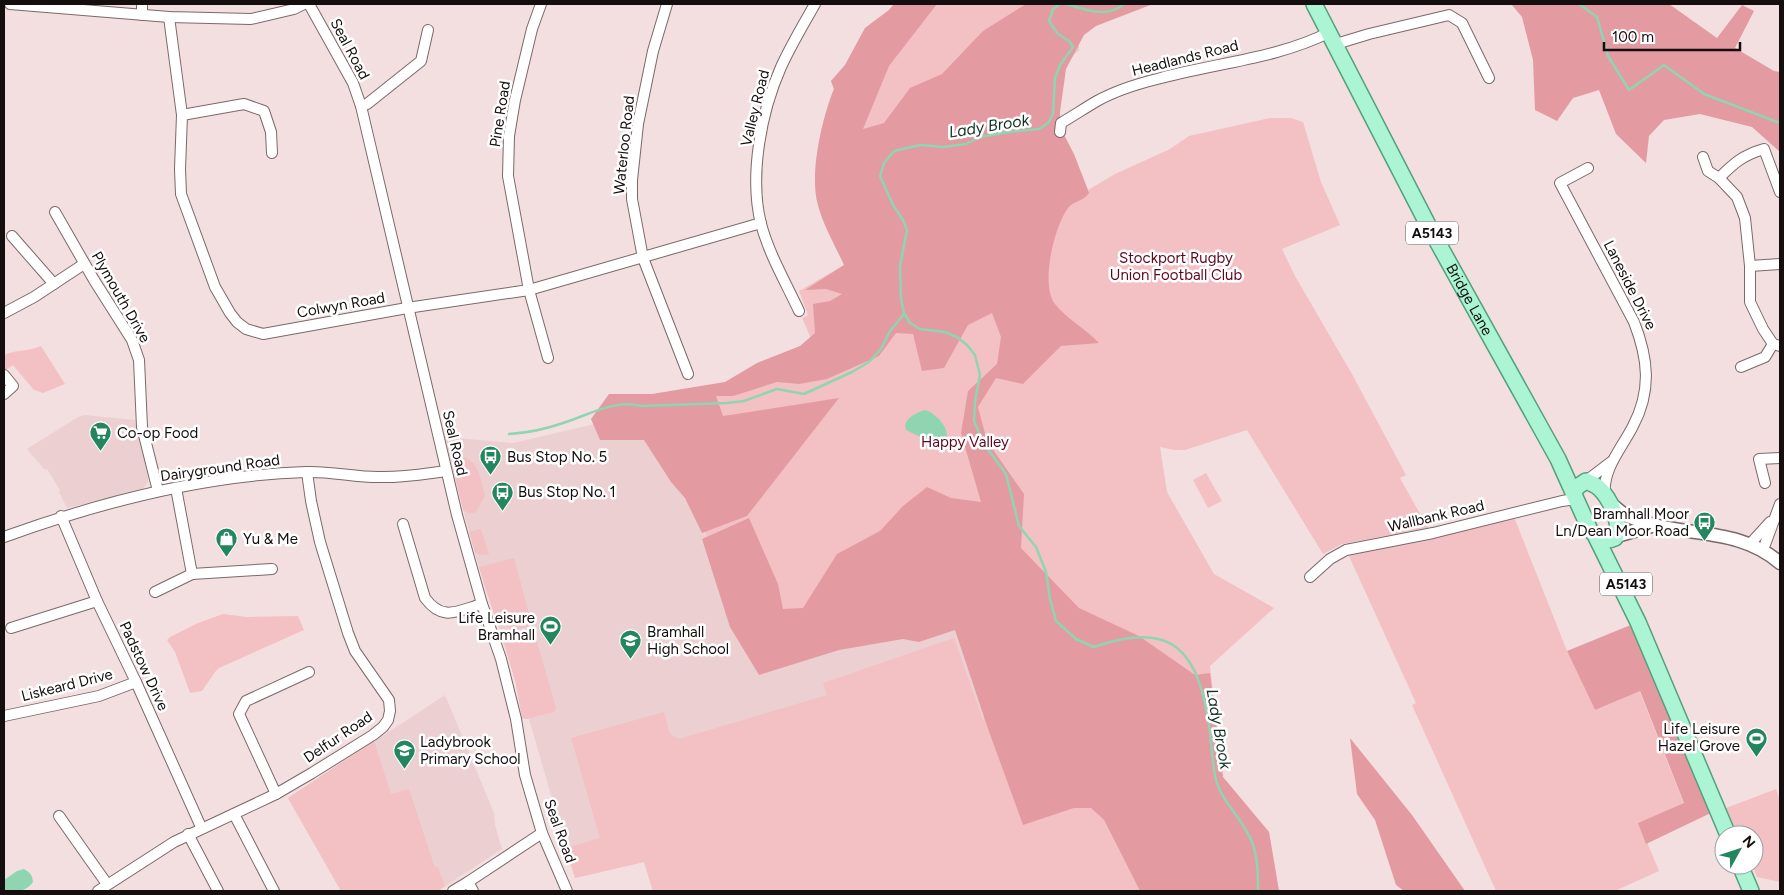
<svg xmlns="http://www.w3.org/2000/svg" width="1784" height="895" font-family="Figtree,sans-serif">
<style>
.built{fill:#eccfd1}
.green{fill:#f3c1c4}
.forest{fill:#e39ba1}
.water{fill:#8fd5b2}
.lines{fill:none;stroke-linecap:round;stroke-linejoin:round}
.stream{stroke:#8fd5b2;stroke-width:2.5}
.minor-casing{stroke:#7b696a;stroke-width:12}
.tertiary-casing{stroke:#7b696a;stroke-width:15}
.primary-casing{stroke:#53a07c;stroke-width:18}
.minor{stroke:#fff;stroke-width:10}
.tertiary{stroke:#fff;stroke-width:12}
.primary{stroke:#acf5d4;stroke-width:15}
.labels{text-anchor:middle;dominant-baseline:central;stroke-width:5;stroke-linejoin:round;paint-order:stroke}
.shield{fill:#fff;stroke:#5b5656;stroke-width:1}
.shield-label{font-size:14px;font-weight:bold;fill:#150e0e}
.street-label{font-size:15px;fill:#150e0e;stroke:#fff}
.park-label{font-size:15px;fill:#5d071d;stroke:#fff}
.poi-label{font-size:15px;fill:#150e0e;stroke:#fff;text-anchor:start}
.water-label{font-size:16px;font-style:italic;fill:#103022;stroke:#fff}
</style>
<rect width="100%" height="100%" fill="#f3dfe0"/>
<g class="built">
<path d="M85 415 135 420 148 476V482L142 490 67 508 59 492 60 490 47 469 45 470 27 449 78 417Z"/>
<path d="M599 423 670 442 759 675 979 605 1142 891H653L644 862 575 878 529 719 522 718 516 684 508 653 485 588 463 510 445 437 513 443Z"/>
<path d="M445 695 494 813 495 825 502 849 438 891H341L288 798Z"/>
</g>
<g class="green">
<path d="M894 4H1130L1088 13 1079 43V50L1064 64 1057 126 1082 174 1088 190 1115 174 1170 149 1189 136 1270 118H1291L1303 122 1321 182 1340 225 1282 249 1295 276 1352 374 1406 475 1400 478 1428 528 1342 544 1323 554 1247 430 1185 450H1174L1160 447 1167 492 1214 574 1274 608 1210 666 1223 777 1269 832 1279 891 1100 791 979 605 759 675 654 398 669 396 820 359 802 318 808 315 799 291 844 265C836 247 823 225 818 205 809 175 822 118 834 89L831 81 845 65 865 28 889 10Z"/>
<path d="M41 346 65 384 43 393 34 390 13 365 4 371V355C17 349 28 352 41 346Z"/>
<path d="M459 457C479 456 481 482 485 496L476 512C472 514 467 513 463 510L452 465Z"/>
<path d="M1206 473 1222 501 1208 508 1193 480Z"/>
<path d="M1514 517 1567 651 1595 710 1639 690 1684 804 1639 823 1659 871 1615 891H1496L1412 705 1416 703 1348 554Z"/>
<path d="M481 529 489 554 483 555 475 553 469 532Z"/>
<path d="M514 558 532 625 511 631 507 620 497 623 479 567Z"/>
<path d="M223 614 247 617 298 616 304 630 219 668 215 672 202 691 190 693 175 652 167 640 170 637 198 623Z"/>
<path d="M534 631 556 708 554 712 526 719 522 718 516 684 503 640Z"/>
<path d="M954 638 983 720 985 719 1023 825 1074 808H1091L1104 820 1140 891H653L644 862 575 878 566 848 600 838 571 738 664 712 670 734 679 739 827 695 823 683Z"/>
<path d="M374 741 391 794 409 789 435 868 438 867 445 886 438 891H341L288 798Z"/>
<path d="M1776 789 1780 801V882L1757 877 1752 865H1754V835H1738L1726 808Z"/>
</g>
<g class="forest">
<path d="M894 4H937L889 66 863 129 884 123 910 88 942 74 983 31 1026 4H1153L1096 26 1084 35 1066 69 1060 112V127L1074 154 1089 193C1083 202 1073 201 1068 208 1054 227 1040 285 1055 304 1067 319 1086 329 1099 343L1061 346 1023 384 996 378 978 407 987 441 1024 494 1021 548 1079 608 1139 636 1195 675 1210 673 1223 777 1269 832 1279 891H1140L1104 820 1091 808H1074L1023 825 987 726 955 630 919 642 903 639 839 650 759 675 730 627 702 539 749 518 778 584 783 609 803 608 837 554 880 531 903 506 927 487 951 498 981 502 961 433 968 391 997 364 1001 337 992 313 968 325 944 368 922 371 913 334 896 333 879 356 827 379 799 384 777 382 733 396H716L723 416 839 398 747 516 702 533 685 498 671 482 644 440H600L591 419 609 394H652L725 382 757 363 800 346 815 333 813 304 830 301 842 294 826 289 805 290 844 265C836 247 823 225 818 205 809 175 822 118 834 89L831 81 845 65 865 28 889 10Z"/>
<path d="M1511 4H1669L1717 38 1742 5 1754 11 1735 48 1774 71 1780 72V152L1752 127 1700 114 1664 120 1649 136 1646 163 1616 134 1599 90 1573 98 1557 121 1535 110 1533 60 1522 17Z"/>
<path d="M1638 622 1717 810 1646 844 1638 823 1684 803 1640 691 1595 710 1567 651Z"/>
<path d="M1350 738 1412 815 1465 891H1404L1396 885 1375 820 1357 794Z"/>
</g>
<g class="water">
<path d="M925 410C942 415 959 443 935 443 931 443 911 432 906 430 902 419 916 413 925 410Z"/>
<path d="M24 869C31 873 32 875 33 882 25 893 16 891 4 891V880L17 871Z"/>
</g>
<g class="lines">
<g class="stream">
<path d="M1060 4 1053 9 1049 21 1057 33 1070 42 1073 47 1060 65 1055 78 1053 114 1048 123 1039 129 1009 132 980 137 966 144 943 147 920 145 894 151 884 163 880 176 893 205 903 220 907 230 900 266 901 299 904 313 910 323 920 329 945 332 957 337 967 345 975 355 980 375 975 401 974 421 984 444 1006 474 1019 526 1036 547 1046 572 1050 599 1056 621 1076 639 1094 647C1176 618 1199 654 1210 731 1212 747 1212 764 1216 780 1221 799 1238 815 1247 832 1258 850 1258 871 1258 891"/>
<path d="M1065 4C1078 7 1097 15 1110 11 1116 10 1121 6 1125 4"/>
<path d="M1579 4 1597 17 1608 56 1629 90 1664 65 1704 94 1780 123"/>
<path d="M509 434C526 433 546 429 563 423 589 415 614 399 642 406L727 403 744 401 777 389 804 394 852 372 869 362 881 349 890 331 904 314"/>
</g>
<defs>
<g id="minor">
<path d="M10 4 169 17 251 19 294 9 304 4"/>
<path d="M309 4 353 83 361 106 457 515 482 604 501 659 516 719 525 775 542 833 567 891"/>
<path d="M541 4 532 29 515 100 509 136 508 176 529 290 548 358"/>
<path d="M667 4 653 51 638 124 632 180V199L643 258 688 374"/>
<path d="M142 15V4"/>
<path d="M169 17 182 115 180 169 181 194 215 287 230 313 237 322 246 329 263 334 407 308 529 290 761 223"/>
<path d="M1336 44 1369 34 1449 15 1462 23 1489 78"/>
<path d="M361 106 367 104 421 61 428 30"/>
<path d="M182 115 244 104 264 111 271 132 272 153"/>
<path d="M1060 132 1061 123C1073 116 1085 108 1097 101 1115 91 1137 84 1157 79 1214 63 1277 59 1330 32"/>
<path d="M1703 157 1708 171 1719 178 1737 197 1745 218 1750 266V302L1763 329 1773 344 1780 346"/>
<path d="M1588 168 1560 183 1634 322C1648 358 1652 390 1633 426 1622 448 1602 469 1605 496"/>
<path d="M1719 178C1734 163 1743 155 1764 149L1780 192"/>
<path d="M55 212 94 280 132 340 139 360 142 427 158 491"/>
<path d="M12 236 54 284"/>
<path d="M1750 266 1780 264"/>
<path d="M799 311C786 283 769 254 761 224 749 176 761 112 781 67 791 45 803 25 815 4"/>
<path d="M4 313 34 297 84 264"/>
<path d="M1741 367 1765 357 1773 344"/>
<path d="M4 375 13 386 4 394"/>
<path d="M1586 481 1611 462"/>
<path d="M1765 483 1759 459 1780 458"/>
<path d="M176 488 192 574"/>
<path d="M61 516 97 601 136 682 201 827"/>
<path d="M403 524 425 598C443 622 457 611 482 604"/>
<path d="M4 537C98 503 205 475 306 472 330 471 354 477 378 477 401 478 423 474 446 471"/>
<path d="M1750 544 1770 522"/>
<path d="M1763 550 1780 504"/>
<path d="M1310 577 1330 559 1346 550 1433 533 1562 501 1576 499"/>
<path d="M155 592 192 574 272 569"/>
<path d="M11 628 97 601"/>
<path d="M4 716 99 696 136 682"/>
<path d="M276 794 239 714 246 701 309 672"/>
<path d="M234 814 274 891"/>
<path d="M59 816 107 884"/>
<path d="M188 834 218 891"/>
<path d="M98 891 174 842 276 794 312 773 373 735 383 727 388 720 390 711 389 700 355 651 348 633 320 542 311 501 307 472"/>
<path d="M453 891 468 882"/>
<path d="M473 891 468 882 542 833"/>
</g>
<g id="tertiary">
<path d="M1609 502C1614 506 1619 511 1624 514 1673 540 1735 523 1780 563"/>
<path d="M1617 536 1655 525"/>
</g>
<g id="primary">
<path id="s1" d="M1314 4 1428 225 1558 459 1590 530C1598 538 1605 543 1615 538 1623 525 1610 499 1600 489 1596 485 1591 483 1586 481L1577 487 1574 493"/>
<path d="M1596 537 1638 622 1728 835"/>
<path d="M1740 865 1751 891"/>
</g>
</defs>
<use href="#minor" class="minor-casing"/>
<use href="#tertiary" class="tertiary-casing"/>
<use href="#primary" class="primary-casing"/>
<use href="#minor" class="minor"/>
<use href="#tertiary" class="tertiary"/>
<use href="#primary" class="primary"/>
</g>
<defs>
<symbol id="supermarket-pin" viewBox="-11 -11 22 30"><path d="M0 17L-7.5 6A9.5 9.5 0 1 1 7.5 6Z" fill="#24865f" stroke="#fff"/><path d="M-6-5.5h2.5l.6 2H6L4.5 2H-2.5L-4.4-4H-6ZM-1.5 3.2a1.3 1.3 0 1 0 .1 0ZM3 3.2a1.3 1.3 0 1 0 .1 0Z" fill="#fff"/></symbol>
<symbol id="bus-pin" viewBox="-11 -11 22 30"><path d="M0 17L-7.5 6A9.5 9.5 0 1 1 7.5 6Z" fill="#24865f" stroke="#fff"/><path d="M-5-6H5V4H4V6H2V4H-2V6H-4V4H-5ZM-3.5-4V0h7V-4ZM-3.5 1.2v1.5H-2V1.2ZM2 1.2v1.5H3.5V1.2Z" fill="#fff"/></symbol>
<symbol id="shop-pin" viewBox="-11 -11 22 30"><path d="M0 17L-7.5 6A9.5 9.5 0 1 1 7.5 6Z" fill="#24865f" stroke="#fff"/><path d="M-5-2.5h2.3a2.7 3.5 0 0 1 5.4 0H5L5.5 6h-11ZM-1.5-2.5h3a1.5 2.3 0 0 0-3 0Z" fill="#fff"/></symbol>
<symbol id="stadium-pin" viewBox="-11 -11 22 30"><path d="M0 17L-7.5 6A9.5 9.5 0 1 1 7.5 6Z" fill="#24865f" stroke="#fff"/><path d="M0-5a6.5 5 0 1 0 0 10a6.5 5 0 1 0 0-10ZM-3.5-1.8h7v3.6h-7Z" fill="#fff"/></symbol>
<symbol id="school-pin" viewBox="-11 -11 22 30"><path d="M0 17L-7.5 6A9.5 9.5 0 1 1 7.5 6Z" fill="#24865f" stroke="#fff"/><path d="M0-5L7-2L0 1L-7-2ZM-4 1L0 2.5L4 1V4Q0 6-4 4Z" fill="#fff"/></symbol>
</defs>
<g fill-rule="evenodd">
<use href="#supermarket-pin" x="88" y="420" width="25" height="34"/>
<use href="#bus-pin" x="478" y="444" width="25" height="34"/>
<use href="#bus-pin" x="490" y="480" width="25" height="34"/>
<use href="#bus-pin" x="1692" y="510" width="25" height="34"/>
<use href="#shop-pin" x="214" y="526" width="25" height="34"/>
<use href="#stadium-pin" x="538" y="614" width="25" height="34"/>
<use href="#school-pin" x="618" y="628" width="25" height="34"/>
<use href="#stadium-pin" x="1744" y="726" width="25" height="34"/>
<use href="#school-pin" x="392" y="738" width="25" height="34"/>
</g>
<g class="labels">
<g class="shield">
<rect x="1406" y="221.5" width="52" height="23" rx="4"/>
<rect x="1600" y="572.5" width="52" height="23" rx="4"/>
</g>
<g class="shield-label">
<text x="1432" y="233">A5143</text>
<text x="1626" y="584">A5143</text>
</g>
<g class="street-label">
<text transform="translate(350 49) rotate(62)">Seal Road</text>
<text transform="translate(1185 58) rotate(-14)">Headlands Road</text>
<text transform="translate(755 108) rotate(-76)">Valley Road</text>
<text transform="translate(500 114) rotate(-81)">Pine Road</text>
<text transform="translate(624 145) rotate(-84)">Waterloo Road</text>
<text transform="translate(1630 285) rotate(63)">Laneside Drive</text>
<text transform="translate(121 297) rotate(60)">Plymouth Drive</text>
<text stroke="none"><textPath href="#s1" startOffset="334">Bridge Lane</textPath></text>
<text transform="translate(341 305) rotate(-10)">Colwyn Road</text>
<text transform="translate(455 443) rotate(77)">Seal Road</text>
<text transform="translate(220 468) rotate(-8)">Dairyground Road</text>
<text transform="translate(1436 516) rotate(-13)">Wallbank Road</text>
<text transform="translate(144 666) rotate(65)">Padstow Drive</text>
<text transform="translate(67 685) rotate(-14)">Liskeard Drive</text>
<text transform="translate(338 737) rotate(-34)">Delfur Road</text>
<text transform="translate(560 831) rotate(70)">Seal Road</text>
</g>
<g class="park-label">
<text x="1176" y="258">Stockport Rugby<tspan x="1176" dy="17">Union Football Club</tspan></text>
<text x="965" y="442">Happy Valley</text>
</g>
<g class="poi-label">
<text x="117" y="433">Co-op Food</text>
<text x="507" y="457">Bus Stop No. 5</text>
<text x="518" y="492">Bus Stop No. 1</text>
<text x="1689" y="514" text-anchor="end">Bramhall Moor<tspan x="1689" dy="17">Ln/Dean Moor Road</tspan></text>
<text x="243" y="539">Yu &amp; Me</text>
<text x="535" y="618" text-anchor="end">Life Leisure<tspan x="535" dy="17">Bramhall</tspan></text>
<text x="647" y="632">Bramhall<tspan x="647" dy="17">High School</tspan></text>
<text x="1740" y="729" text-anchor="end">Life Leisure<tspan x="1740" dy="17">Hazel Grove</tspan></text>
<text x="420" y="742">Ladybrook<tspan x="420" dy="17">Primary School</tspan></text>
</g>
<g class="water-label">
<text transform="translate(989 126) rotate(-9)">Lady Brook</text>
<text transform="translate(1219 729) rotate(80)">Lady Brook</text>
</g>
</g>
<rect width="1784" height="895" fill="none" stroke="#150e0e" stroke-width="10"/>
<g transform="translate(1739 850) rotate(50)"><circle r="24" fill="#ffffff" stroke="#a19f9f"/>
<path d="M0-4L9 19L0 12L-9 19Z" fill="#24865f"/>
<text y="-8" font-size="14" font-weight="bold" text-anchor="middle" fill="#150e0e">N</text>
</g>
<path d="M1604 42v8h136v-8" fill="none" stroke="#150e0e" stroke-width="2.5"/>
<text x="1612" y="42" font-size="15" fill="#150e0e" stroke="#ffffff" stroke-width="4" paint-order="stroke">100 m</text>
</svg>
